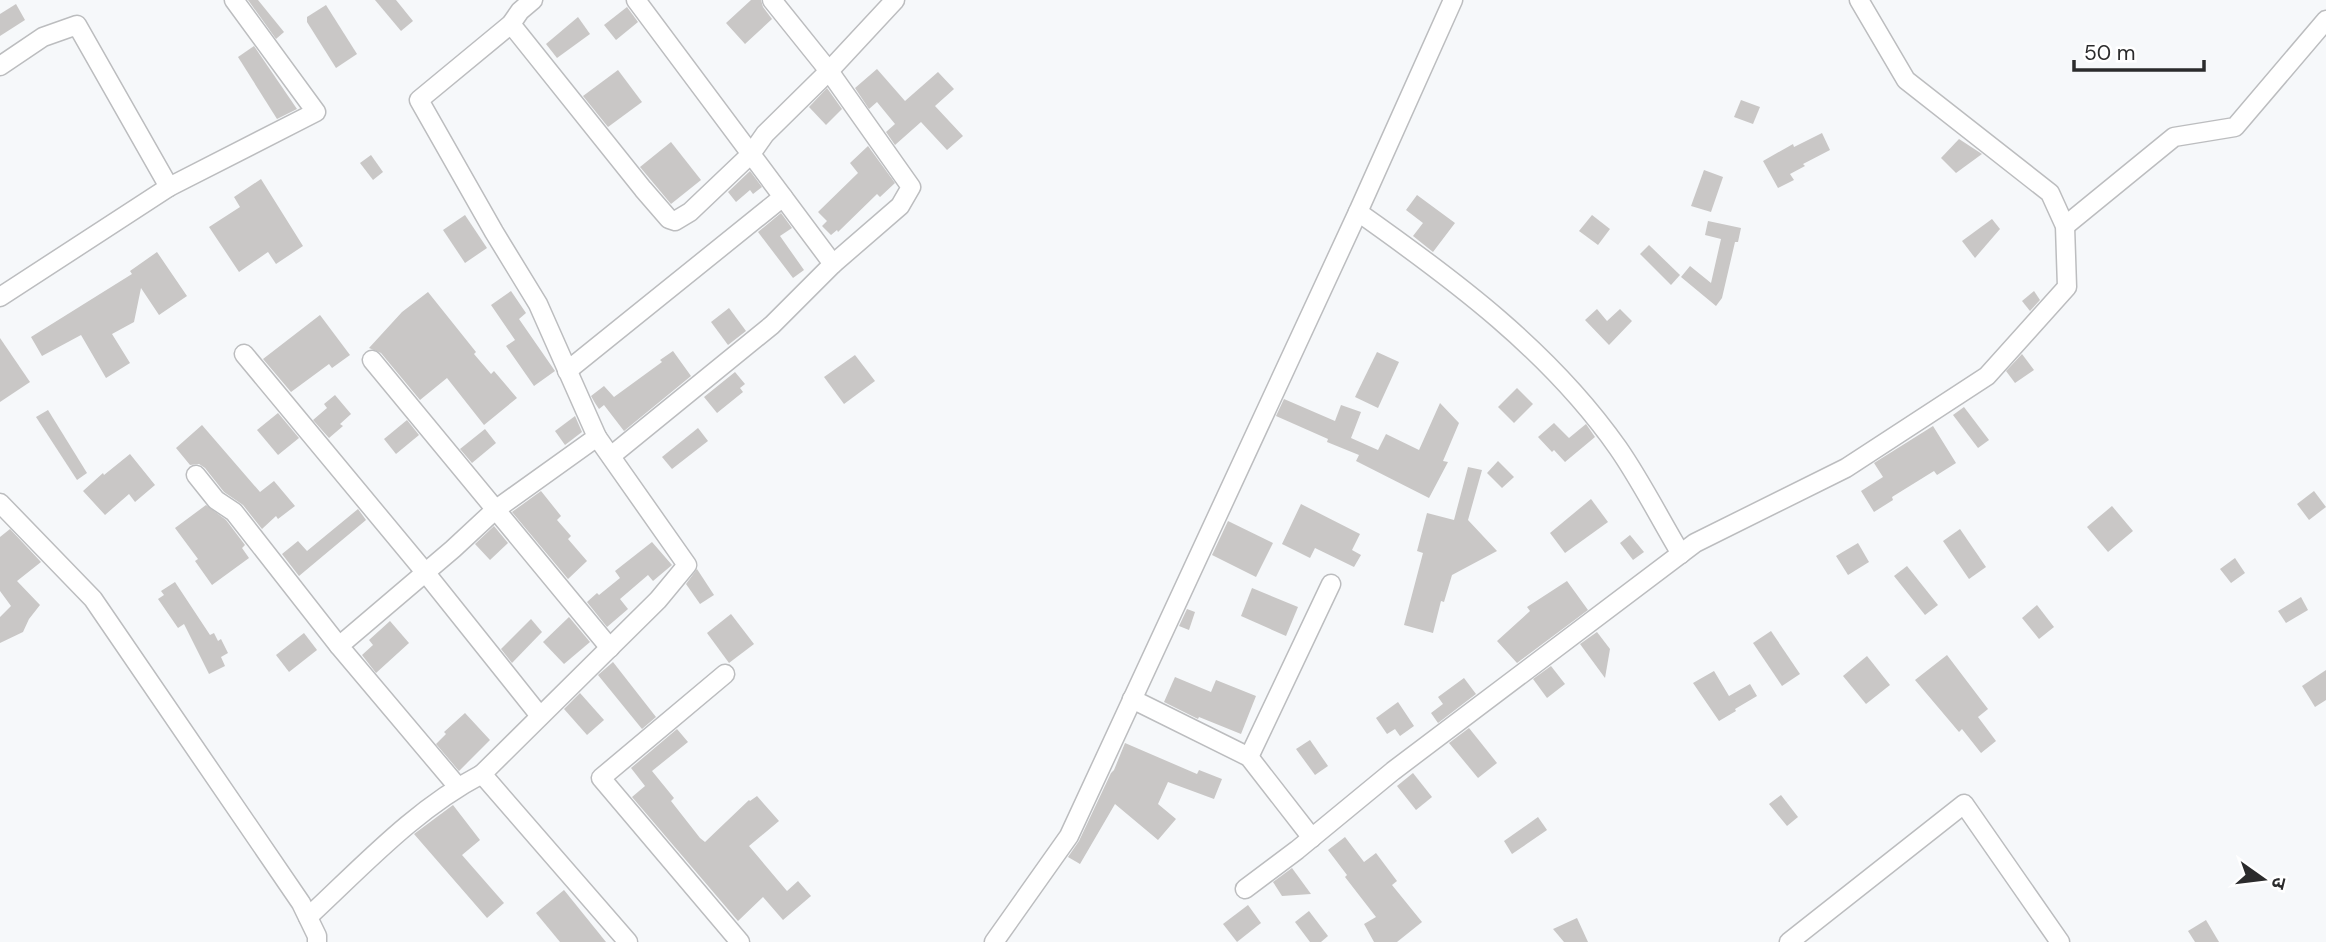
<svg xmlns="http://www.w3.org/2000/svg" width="2326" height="942" font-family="'DM Sans','Noto Sans Devanagari',sans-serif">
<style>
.building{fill:#c9c7c6}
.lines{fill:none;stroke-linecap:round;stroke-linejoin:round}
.minor-casing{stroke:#bcbdbf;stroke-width:21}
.minor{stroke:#fff;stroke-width:18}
</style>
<rect width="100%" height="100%" fill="#f6f8fa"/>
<g class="building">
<path d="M248 0H258L284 32 276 39Z"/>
<path d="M375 0H396L413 21 401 31Z"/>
<path d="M751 0H761L763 7 772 19 745 44 726 23Z"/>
<path d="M16 4 25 20 0 36V14Z"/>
<path d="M326 5 357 54 336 68 307 22V17Z"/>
<path d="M627 7 638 22 616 40 604 25Z"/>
<path d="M578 17 590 34 557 58 546 44Z"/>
<path d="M254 46 297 109 277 119 238 57Z"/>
<path d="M877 69 905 101 938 72 954 89 935 106 963 136 947 150 921 122 895 145 886 132 895 124 877 102 869 109 855 88Z"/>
<path d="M618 70 642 102 608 127 583 96Z"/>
<path d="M827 88 842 109 826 125 809 107Z"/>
<path d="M1741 100 1760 107 1753 124 1734 117Z"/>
<path d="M1822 133 1830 150 1803 164 1805 166 1790 174 1794 180 1778 188 1763 161 1793 144 1794 147Z"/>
<path d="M1959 139 1982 154 1956 173 1941 158Z"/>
<path d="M671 142 701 180 671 204 640 167Z"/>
<path d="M868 146 895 183 880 197 877 194 838 232 837 230 831 235 822 226 827 221 818 212 858 173 850 163Z"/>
<path d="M371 155 383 172 373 180 360 163Z"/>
<path d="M1704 170 1723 177 1711 212 1691 206Z"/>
<path d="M750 171 762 187 753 194 750 190 736 202 728 192Z"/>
<path d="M261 179 303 246 276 264 268 252 239 272 209 227 240 207 234 197Z"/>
<path d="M1417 195 1455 223 1433 252 1413 236 1423 223 1406 210Z"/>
<path d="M781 213 792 228 780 236 804 270 793 278 758 232Z"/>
<path d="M465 215 487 248 465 263 443 230Z"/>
<path d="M1592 215 1610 229 1598 245 1579 231Z"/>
<path d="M1992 219 2000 229 1975 258 1962 241Z"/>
<path d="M1708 221 1741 228 1738 242H1735L1722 298 1716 306 1681 277 1690 266 1711 283 1721 239 1705 235Z"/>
<path d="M1649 245 1680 275 1671 285 1640 254Z"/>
<path d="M157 252 187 296 159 315 141 288 134 322 112 334 130 363 106 378 81 335 42 356 31 337 132 274 130 271Z"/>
<path d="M511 291 526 313 519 319 555 371 534 386 506 346 515 340 491 305Z"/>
<path d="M2034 291 2040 300 2030 311 2022 301Z"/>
<path d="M428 292 476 352 474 354 491 374 494 371 517 398 484 425 447 378 420 400 381 353 369 348 402 312Z"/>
<path d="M729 308 746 331 728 345 711 322Z"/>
<path d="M1597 309 1607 321 1620 309 1632 321 1609 345 1585 320Z"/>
<path d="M320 315 350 355 332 368 329 364 291 392 263 359Z"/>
<path d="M0 338 30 382 0 402Z"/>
<path d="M673 351 691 376 624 431 604 405 599 409 595 403 591 396 604 386 614 397 662 362 660 360Z"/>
<path d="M1377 352 1399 362 1378 408 1355 397Z"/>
<path d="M2022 354 2034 370 2015 383 2006 371Z"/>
<path d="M855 355 875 381 844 404 824 377Z"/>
<path d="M735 372 745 384 740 388 743 392 717 413 704 397Z"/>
<path d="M1517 388 1533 404 1514 423 1498 407Z"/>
<path d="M335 395 351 414 340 424 343 426 329 438 313 420 327 408 324 404Z"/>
<path d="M1284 399 1335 421 1341 405 1361 412 1351 438 1378 450 1386 434 1419 450 1440 403 1459 423 1443 461 1448 462 1429 498 1356 461 1359 455 1327 442 1328 439 1276 416Z"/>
<path d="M1964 407 1989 440 1978 448 1953 415Z"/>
<path d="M48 410 87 473 77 480 36 417Z"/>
<path d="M278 413 299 438 278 455 257 430Z"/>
<path d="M575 416 582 432 565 445 555 431Z"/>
<path d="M407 420 419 435 396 454 384 439Z"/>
<path d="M1554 423 1569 438 1586 424 1595 437 1565 462 1554 450 1552 452 1538 437Z"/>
<path d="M202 425 260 492 274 481 295 506 278 519 276 516 262 529 243 505 224 492 205 468 199 464 190 465 176 448Z"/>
<path d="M1933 426 1956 463 1937 475 1934 471 1892 497 1893 500 1874 512 1861 491 1883 477 1874 463Z"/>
<path d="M698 428 708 441 672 469 662 457Z"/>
<path d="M485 429 496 443 472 463 460 449Z"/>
<path d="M130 454 155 485 135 502 129 494 105 515 83 491 103 473 104 475Z"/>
<path d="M1498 461 1514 477 1502 488 1487 473Z"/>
<path d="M1468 467 1482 470 1468 520 1497 551 1452 575 1444 602 1441 601 1433 633 1404 625 1423 553 1417 551 1427 513 1454 520Z"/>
<path d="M541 491 561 516 557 520 571 536 568 539 587 561 568 579 512 512Z"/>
<path d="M2314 491 2326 507 2309 520 2297 504Z"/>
<path d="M1591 499 1608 522 1565 553 1550 533Z"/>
<path d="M1301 504 1360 534 1352 550 1361 555 1354 567 1315 548 1310 558 1282 544Z"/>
<path d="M206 505 226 520 245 545 242 548 249 558 212 585 195 561 198 559 175 528Z"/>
<path d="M2112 506 2133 531 2108 552 2087 527Z"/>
<path d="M358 509 366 520 299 576 282 554 298 541 307 551Z"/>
<path d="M1228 521 1273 543 1256 577 1212 555Z"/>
<path d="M494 526 508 543 490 560 475 544Z"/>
<path d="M10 529 41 562 17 581 40 605 29 619 23 632 0 643V617L11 606 0 591V537Z"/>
<path d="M1960 529 1986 567 1969 579 1943 541Z"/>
<path d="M1630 535 1644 552 1633 560 1620 543Z"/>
<path d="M652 542 672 565 653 581 648 575 620 599 628 609 607 627 587 602 597 593 599 595 620 578 615 571Z"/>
<path d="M1858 543 1869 562 1848 575 1836 556Z"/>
<path d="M2235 558 2245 573 2231 583 2220 569Z"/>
<path d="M1907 566 1938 605 1925 615 1894 576Z"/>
<path d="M697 569 714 595 700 604 686 584Z"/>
<path d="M1567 581 1588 610 1517 663 1497 641 1530 611 1527 607Z"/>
<path d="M175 582 210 635 214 633 218 641 221 639 228 653 221 657 225 666 209 674 184 624 178 628 158 599 164 595 161 591Z"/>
<path d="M1252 588 1298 607 1286 636 1241 616Z"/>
<path d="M2301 597 2308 610 2286 623 2278 611Z"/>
<path d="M2037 605 2054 627 2039 639 2022 618Z"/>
<path d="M1187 609 1195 612 1189 630 1179 626Z"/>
<path d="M731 614 754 644 729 663 707 633Z"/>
<path d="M569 617 590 642 564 664 543 642Z"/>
<path d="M531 619 542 632 512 663 501 649Z"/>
<path d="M390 621 409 643 376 673 362 655 373 645 369 640Z"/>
<path d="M1771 631 1800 674 1782 686 1753 643Z"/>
<path d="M1597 632 1610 649 1605 678 1580 644Z"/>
<path d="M304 633 317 650 289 672 276 655Z"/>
<path d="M1947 655 1988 709 1978 717 1996 741 1981 753 1962 729 1959 732 1915 680Z"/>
<path d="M1867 656 1890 685 1866 704 1843 676Z"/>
<path d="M613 662 656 717 642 729 598 675Z"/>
<path d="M1551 666 1565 684 1547 698 1533 679Z"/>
<path d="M2326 670V700L2315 707 2302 686Z"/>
<path d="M1714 671 1729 696 1750 684 1757 696 1735 709 1736 711 1719 721 1693 683Z"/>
<path d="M1175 677 1211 692 1216 680 1256 696 1241 734 1199 717 1198 719 1164 702Z"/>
<path d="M1464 678 1476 694 1438 723 1431 713 1443 704 1438 697Z"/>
<path d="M580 693 604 720 587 735 564 709Z"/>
<path d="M1398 702 1414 726 1400 736 1395 729 1387 734 1376 718Z"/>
<path d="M465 713 490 740 459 771 436 744 446 734 444 732Z"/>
<path d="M1469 728 1497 763 1478 778 1449 743Z"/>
<path d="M677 729 688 742 652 771 674 798 671 801 700 838 705 842 749 800 750 801 757 796 779 821 749 846 787 891 798 881 811 896 783 920 763 897 738 921 632 797 645 786 631 768Z"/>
<path d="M1310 740 1328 766 1315 775 1296 749Z"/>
<path d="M1125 743 1197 774 1199 770 1222 779 1214 799 1168 782 1158 804 1176 819 1158 840 1115 804 1080 864 1068 857 1079 841 1111 773 1114 770Z"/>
<path d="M1413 773 1432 797 1416 810 1397 786Z"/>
<path d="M1781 795 1798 817 1787 826 1769 804Z"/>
<path d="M453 805 480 840 462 855 504 903 487 918 414 834Z"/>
<path d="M1538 817 1547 830 1512 854 1504 841Z"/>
<path d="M1345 837 1364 862 1376 853 1397 881 1392 885 1422 922 1397 942H1374L1364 924 1376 917 1345 877 1347 875 1328 850Z"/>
<path d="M1292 868 1311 894 1282 896 1273 882Z"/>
<path d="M564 890 606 942H560L536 913Z"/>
<path d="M1248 905 1261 923 1237 942 1223 924Z"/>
<path d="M1309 911 1328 936 1321 942H1310L1295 922Z"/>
<path d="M1577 918 1588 942H1564L1553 929Z"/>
<path d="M2206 920 2219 942H2195L2188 931Z"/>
</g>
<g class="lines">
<defs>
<g id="minor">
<path d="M636 0 833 264"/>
<path d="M511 24 643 189 669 219 675 221 690 212 751 154 765 134 829 71 895 0"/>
<path d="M0 66 43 37 77 25 169 187"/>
<path d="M1358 212C1453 279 1550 351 1618 448 1641 481 1660 519 1681 554"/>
<path d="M2065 226 2174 137 2235 127 2326 20"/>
<path d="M0 297 169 187 316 112 234 0"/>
<path d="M244 354 425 572 540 716"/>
<path d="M372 360 610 648"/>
<path d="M567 371 783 197"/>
<path d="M597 437 687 565 658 600 482 774 628 942"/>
<path d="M611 456 772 325 833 264 900 206 911 187 829 71 772 0"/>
<path d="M196 475 216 500 234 512 339 646"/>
<path d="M0 503 93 599 301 903 317 936V942"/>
<path d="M725 674 601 778 740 942"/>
<path d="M1132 699 1249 757 1312 838"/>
<path d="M1249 757 1331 584"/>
<path d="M458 787 339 646 453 549 495 510 597 437 538 304 494 232 419 100 511 24 520 11 533 0"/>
<path d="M1245 889 1297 850 1393 771 1695 543 1846 468 1987 376 2067 287 2065 226 2050 193 1906 80 1859 0"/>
<path d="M308 917C363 866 415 809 482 774"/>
<path d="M994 942 1069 836 1358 212 1453 0"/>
<path d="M1789 942 1964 804 2060 942"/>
</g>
</defs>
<use href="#minor" class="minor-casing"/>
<use href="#minor" class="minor"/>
</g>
<g transform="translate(2263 879) rotate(104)" stroke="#ffffff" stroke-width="5" paint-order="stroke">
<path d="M0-5L12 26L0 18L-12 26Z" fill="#2b2b2c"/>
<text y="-10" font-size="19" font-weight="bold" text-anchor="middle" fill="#2b2b2c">उ</text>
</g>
<path d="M2074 60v10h130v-10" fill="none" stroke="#2b2b2c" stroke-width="3.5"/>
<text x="2084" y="60" font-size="21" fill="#2b2b2c" stroke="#ffffff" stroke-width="5" paint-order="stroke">50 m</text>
</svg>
